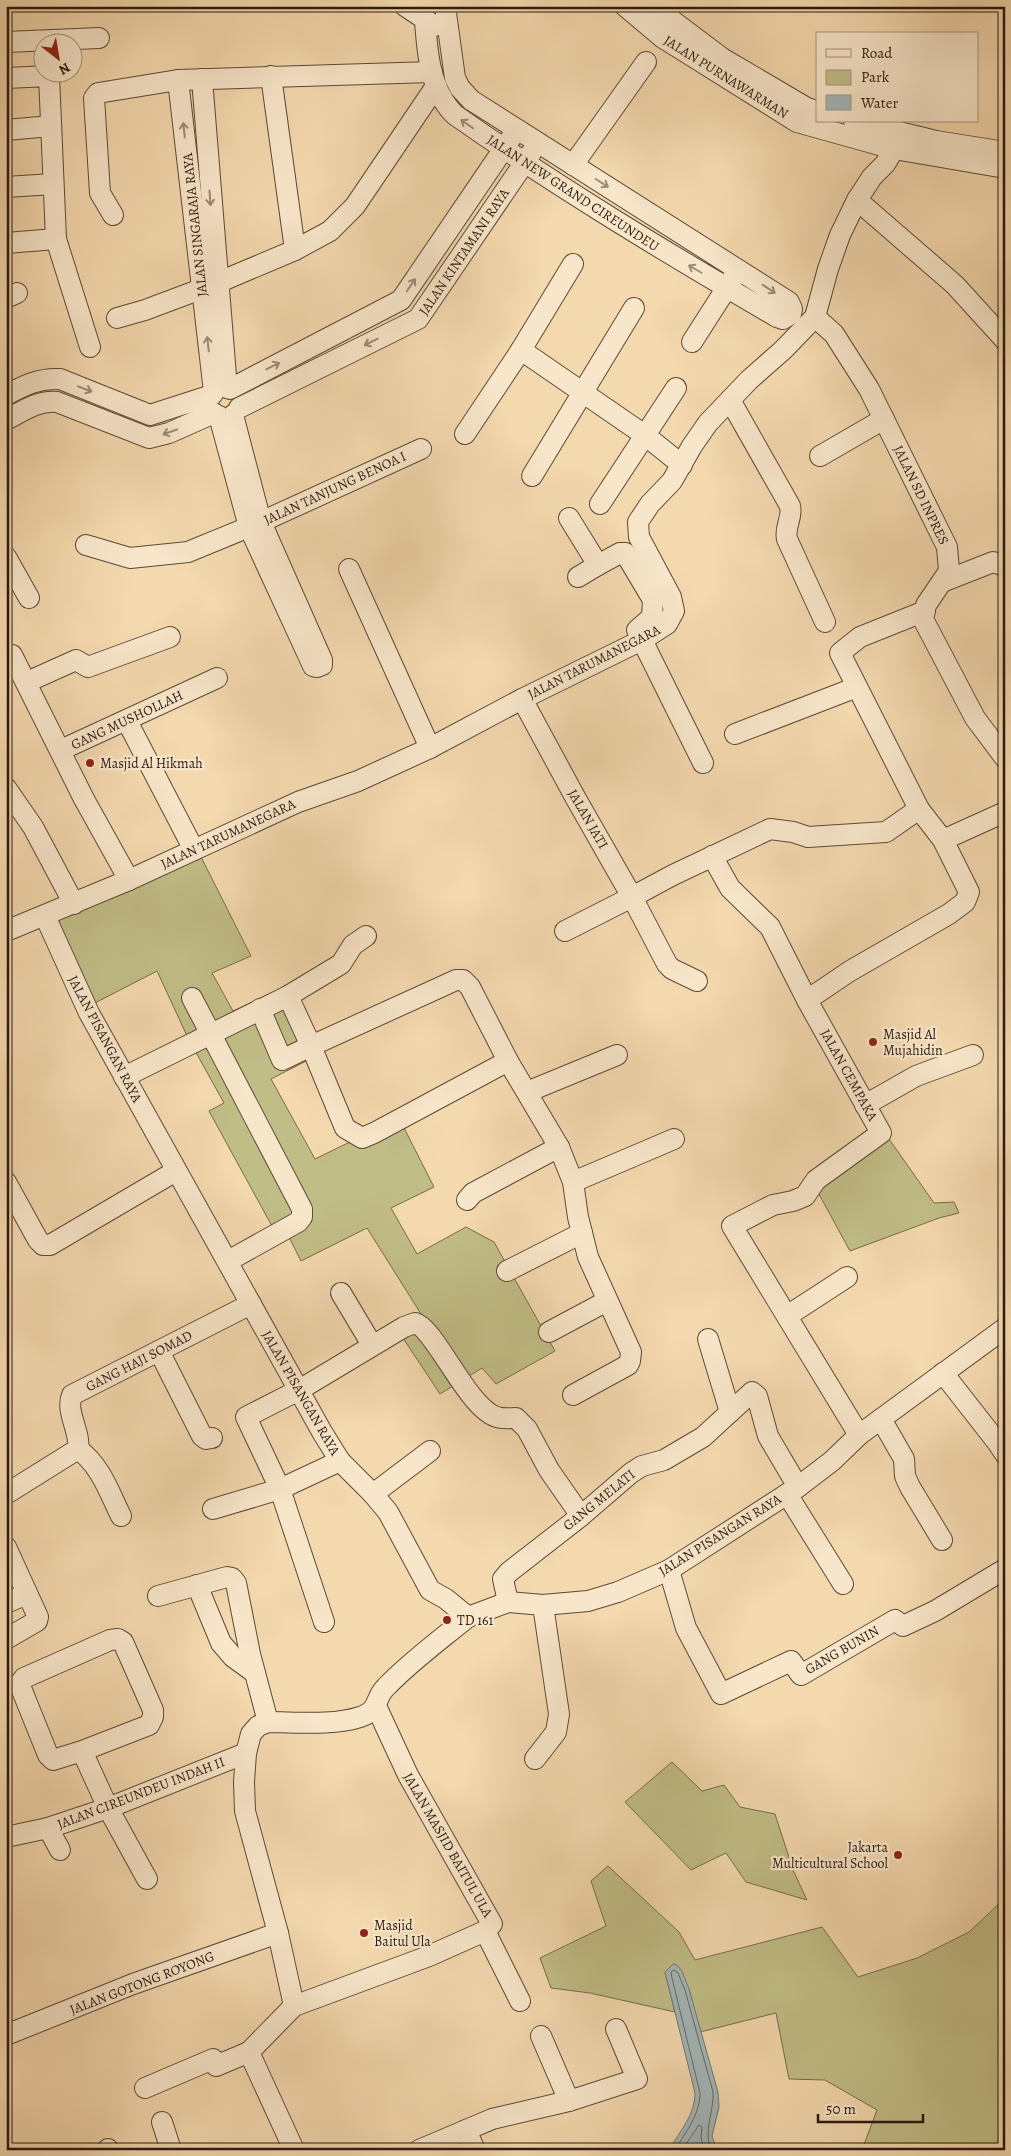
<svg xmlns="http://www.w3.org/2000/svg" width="1011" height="2156" font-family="Alegreya,serif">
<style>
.green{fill:#c1bd86;stroke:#766c4a}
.water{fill:#a3b6b8;stroke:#737874}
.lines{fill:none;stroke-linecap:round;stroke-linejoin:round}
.shore{stroke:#666864;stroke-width:1}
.minor-casing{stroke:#5c4a37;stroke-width:22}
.minor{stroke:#f8e6ca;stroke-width:20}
.oneway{stroke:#9b8a76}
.poi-dot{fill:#8f2418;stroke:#f8e6ca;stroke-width:2}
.labels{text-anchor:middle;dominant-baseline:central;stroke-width:4.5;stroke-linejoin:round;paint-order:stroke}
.street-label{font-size:14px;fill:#2a1a0f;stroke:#f8e6ca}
.poi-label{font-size:14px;fill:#2a1a0f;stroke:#f8e6ca;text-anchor:start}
</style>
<rect width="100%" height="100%" fill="#f4d8ae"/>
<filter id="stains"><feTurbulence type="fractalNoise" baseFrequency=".004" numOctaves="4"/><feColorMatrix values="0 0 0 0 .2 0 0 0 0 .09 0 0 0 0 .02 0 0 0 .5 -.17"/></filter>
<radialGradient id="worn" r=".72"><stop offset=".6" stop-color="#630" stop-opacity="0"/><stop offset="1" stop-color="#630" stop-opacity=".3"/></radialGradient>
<g class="green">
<path d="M200 855 251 956 212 973 233 1011 280 990 316 1056 271 1079 315 1159 399 1118 434 1187 391 1208 417 1254 466 1227 494 1242 555 1351 496 1384 482 1368 440 1394 399 1332 421 1314 367 1228 301 1261 282 1223 273 1228 209 1111 224 1103 188 1038 157 971 89 1006 50 924Z"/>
<path d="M882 1129 934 1203 954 1202 959 1213 939 1218 850 1251 808 1174Z"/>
<path d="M672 1762 702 1791 724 1785 740 1807 775 1814 793 1870 807 1900 746 1882 726 1853 691 1870 625 1802Z"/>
<path d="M608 1866 679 1932 695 1960 822 1927 858 1977 917 1958 969 1932 1005 1898V2150H862L877 2110 825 2080 789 2079 776 2013 700 2032 689 1989 673 1964 665 1972 675 2012 590 1993 551 1988 540 1958 606 1926 591 1881Z"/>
</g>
<path class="water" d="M673 1964 677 1965 682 1971 689 1989 718 2092 719 2107 712 2136 717 2150H669C680 2131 695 2115 695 2093L665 1972Z"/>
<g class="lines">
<g class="shore">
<path d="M675 2150C686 2131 700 2115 700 2093L672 1978 671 1972 674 1970 678 1973 685 1990 713 2092C714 2112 703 2131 711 2150"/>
<path d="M682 2150 699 2125 702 2127 701 2138 704 2150"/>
</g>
<defs>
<g id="minor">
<path d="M405 6 435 26"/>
<path d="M625 6 663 38 797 122 894 149 1005 168"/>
<path d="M653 6 722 58 807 108 817 111"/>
<path d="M425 20C427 52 430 91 455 115 559 188 667 253 777 317L783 319 791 314 792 309 789 302 471 100 460 88 455 78 445 6"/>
<path d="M6 42 99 38"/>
<path d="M271 76 295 250"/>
<path d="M6 78 49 76 56 239 90 347"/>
<path d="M202 79 227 388"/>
<path d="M178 80 214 392"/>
<path d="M854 121 936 141 1005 152"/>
<path d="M6 130 51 126"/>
<path d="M573 165 646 62"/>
<path d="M6 187 53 184"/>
<path d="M857 200 955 285 1005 340"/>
<path d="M113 215 100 193 94 98 98 93 178 80 432 72"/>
<path d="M6 243 56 239"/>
<path d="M6 298 17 293"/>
<path d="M815 317 834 334 869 389 947 547 949 571 926 605 923 619 975 718 1005 758"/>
<path d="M117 318 145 310 217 283 295 250 330 231 355 206 436 86"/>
<path d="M692 342 733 278"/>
<path d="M521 350 646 436 682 465"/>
<path d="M230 389 401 300 511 138"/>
<path d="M6 395C25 385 39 378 60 379L150 415 212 395"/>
<path d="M730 400 790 506C793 518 784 527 787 539L825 622"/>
<path d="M239 408 418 319 531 153"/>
<path d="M219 416 249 527 313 666 317 667 322 665V660L261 522 233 415"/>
<path d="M6 420C23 411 38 400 57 402L149 438 169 433 214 413"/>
<path d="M465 434 521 350 573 264"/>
<path d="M820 456 884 419"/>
<path d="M532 476 634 308"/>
<path d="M600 504 676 388"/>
<path d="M569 518 598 565 620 553H625L653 600 652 617 637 630 703 763"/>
<path d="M86 545 130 558 188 552 261 522 421 449"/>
<path d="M6 557 29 598"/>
<path d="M349 569 430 748"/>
<path d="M578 577 598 565"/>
<path d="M942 582 993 562 1005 566"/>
<path d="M12 655 84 799 129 880"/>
<path d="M27 682 76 660 88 667 170 637"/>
<path d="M522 699 575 797 632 897 673 875 770 829 793 832 808 837 886 832 919 809 943 840 969 892 965 902 949 914 850 971 807 1000 881 1133 816 1180 805 1196 793 1201 773 1205 732 1226 859 1435"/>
<path d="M127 721 194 850"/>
<path d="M735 734 857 687"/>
<path d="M61 750 217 678"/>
<path d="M6 788 33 827 74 904"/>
<path d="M919 809 840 653 860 637 925 611"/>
<path d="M943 840 1005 812"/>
<path d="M712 856 730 888 770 927 807 1000"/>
<path d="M45 916 89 1013 322 1432 340 1461 373 1494 388 1512 430 1590 446 1599 468 1617 508 1602 543 1605 588 1601 618 1592 669 1570 798 1487 832 1461 859 1435 1005 1328"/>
<path d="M6 931 129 880 298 802 358 781 430 748 522 699 642 640 667 624 674 611 671 597 639 537 638 522 650 504 672 481 692 446 708 423 749 380 783 350 815 317 828 269 840 235 857 200 872 177 885 164 894 149"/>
<path d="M565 931 632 897 667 964 672 969 697 981"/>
<path d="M288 996 341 964 353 945 366 936"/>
<path d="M192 998 302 1209V1217L298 1222 228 1261"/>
<path d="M260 1009 282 1060 311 1046 345 1128 362 1138 374 1133 508 1061"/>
<path d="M124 1077 288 996 311 1046 456 980H463L470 987 508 1061 559 1147 573 1182 578 1217 588 1257 631 1352 630 1361 628 1365 573 1395"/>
<path d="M527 1092 617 1055"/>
<path d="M865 1105 916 1076 973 1055"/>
<path d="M6 1182 38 1240 43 1245H50L176 1171"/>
<path d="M573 1182 674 1139"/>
<path d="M467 1200 473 1193 559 1147"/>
<path d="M507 1271 582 1233"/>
<path d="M341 1293 372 1345"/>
<path d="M787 1316 847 1277"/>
<path d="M549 1332 607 1301"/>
<path d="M708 1339 730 1412"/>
<path d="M159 1351 202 1436 206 1439 212 1438"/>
<path d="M943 1373 997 1442 1005 1454"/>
<path d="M881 1419 904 1459 905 1476 910 1487 942 1540"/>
<path d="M78 1449C101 1466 109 1492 121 1516"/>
<path d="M6 1494 78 1449C81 1432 65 1412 72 1395L251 1304"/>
<path d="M373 1494 430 1451"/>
<path d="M787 1494 843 1584"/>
<path d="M213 1509 280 1489 246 1417 299 1390 404 1327 415 1323C435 1328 468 1409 497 1417 502 1419 510 1418 516 1418L527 1429 549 1470 581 1516"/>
<path d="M6 1547 38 1617 37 1621 6 1639"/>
<path d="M669 1570 686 1628 721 1694 791 1661 801 1675 895 1620 903 1626 935 1611 1005 1569"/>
<path d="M197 1585 221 1643 233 1657 255 1673"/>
<path d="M158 1596 227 1577 232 1578 236 1583 250 1654 268 1722"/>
<path d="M508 1602 503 1579 509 1572 581 1516 631 1473 642 1466 664 1460 703 1437 752 1392 757 1396 768 1436 798 1487"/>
<path d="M6 1603 27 1594"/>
<path d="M324 1622 280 1489 340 1461"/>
<path d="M82 1751 149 1725 153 1717V1710L123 1642 118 1639 110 1640 24 1678 21 1682V1688L48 1755 53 1760 82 1751 108 1808 147 1879"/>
<path d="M535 1759 556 1732 559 1714 543 1605"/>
<path d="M48 1828 60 1850"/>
<path d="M6 1837 48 1828 108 1808 246 1753"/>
<path d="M485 1931 520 2001"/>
<path d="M294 2006 278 1933 245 1811 244 1782 246 1753 251 1734 258 1726 268 1722C295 1722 333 1726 360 1717 381 1710 374 1698 386 1687 411 1661 440 1640 468 1617"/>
<path d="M6 2035 133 1984 278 1933"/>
<path d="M541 2036 569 2101"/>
<path d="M145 2088 213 2059 216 2066 249 2052"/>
<path d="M162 2122 171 2150"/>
<path d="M466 2130 475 2150"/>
<path d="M108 2149V2150"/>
<path d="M294 2150 249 2052 294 2006 429 1956 485 1931 492 1924 408 1775 376 1706"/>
<path d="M419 2150 492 2119 569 2101 637 2079 616 2029"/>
</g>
</defs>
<use href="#minor" class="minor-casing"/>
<use href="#minor" class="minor"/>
</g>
<defs><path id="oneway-shaft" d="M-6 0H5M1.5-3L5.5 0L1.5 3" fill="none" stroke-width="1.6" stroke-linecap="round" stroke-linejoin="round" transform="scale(1.25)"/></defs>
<g class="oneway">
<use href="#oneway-shaft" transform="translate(467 124) rotate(-145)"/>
<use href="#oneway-shaft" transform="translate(184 130) rotate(-96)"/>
<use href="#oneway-shaft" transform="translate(602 183) rotate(32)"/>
<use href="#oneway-shaft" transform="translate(210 198) rotate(86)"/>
<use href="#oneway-shaft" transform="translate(695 269) rotate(-150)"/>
<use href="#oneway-shaft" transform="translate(411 285) rotate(-56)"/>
<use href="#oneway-shaft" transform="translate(769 289) rotate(33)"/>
<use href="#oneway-shaft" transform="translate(371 342) rotate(154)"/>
<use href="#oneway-shaft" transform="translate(208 344) rotate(-96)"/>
<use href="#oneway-shaft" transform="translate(273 366) rotate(-27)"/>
<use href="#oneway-shaft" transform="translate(85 389) rotate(21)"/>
<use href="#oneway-shaft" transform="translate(170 432) rotate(161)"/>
</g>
<g class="poi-dot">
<circle cx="90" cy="763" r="5"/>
<circle cx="873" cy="1042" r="5"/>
<circle cx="447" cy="1620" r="5"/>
<circle cx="898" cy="1855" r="5"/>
<circle cx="364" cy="1933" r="5"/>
</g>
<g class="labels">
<g class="street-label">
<text transform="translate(726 77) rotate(32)">JALAN PURNAWARMAN</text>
<text transform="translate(573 193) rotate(33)">JALAN NEW GRAND CIREUNDEU</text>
<text transform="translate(195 225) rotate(-96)">JALAN SINGARAJA RAYA</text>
<text transform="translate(464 252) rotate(-56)">JALAN KINTAMANI RAYA</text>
<text transform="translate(335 488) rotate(-25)">JALAN TANJUNG BENOA I</text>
<text transform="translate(921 495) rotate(64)">JALAN SD INPRES</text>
<text transform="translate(594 662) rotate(-27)">JALAN TARUMANEGARA</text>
<text transform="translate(127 720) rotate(-25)">GANG MUSHOLLAH</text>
<text transform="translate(588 819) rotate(60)">JALAN JATI</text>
<text transform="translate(228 834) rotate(-25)">JALAN TARUMANEGARA</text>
<text transform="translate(105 1039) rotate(62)">JALAN PISANGAN RAYA</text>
<text transform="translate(849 1075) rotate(61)">JALAN CEMPAKA</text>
<text transform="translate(139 1361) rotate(-27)">GANG HAJI SOMAD</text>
<text transform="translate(301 1393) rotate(60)">JALAN PISANGAN RAYA</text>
<text transform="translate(599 1500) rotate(-39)">GANG MELATI</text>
<text transform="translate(720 1535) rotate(-32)">JALAN PISANGAN RAYA</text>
<text transform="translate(842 1650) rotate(-30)">GANG BUNIN</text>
<text transform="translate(141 1793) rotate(-21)">JALAN CIREUNDEU INDAH II</text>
<text transform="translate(448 1845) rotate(60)">JALAN MASJID BAITUL ULA</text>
<text transform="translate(142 1983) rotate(-21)">JALAN GOTONG ROYONG</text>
</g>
<g class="poi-label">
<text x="100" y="763">Masjid Al Hikmah</text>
<text x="883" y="1034">Masjid Al<tspan x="883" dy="16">Mujahidin</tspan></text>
<text x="457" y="1620">TD 161</text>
<text x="888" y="1847" text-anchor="end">Jakarta<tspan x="888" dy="16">Multicultural School</tspan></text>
<text x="374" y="1925">Masjid<tspan x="374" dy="16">Baitul Ula</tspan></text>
</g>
</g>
<rect width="1011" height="2156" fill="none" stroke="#f4d8ae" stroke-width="25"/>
<rect x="8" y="8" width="996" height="2141" fill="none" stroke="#2a1a0f" stroke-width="2.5"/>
<rect x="12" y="12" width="986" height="2131" fill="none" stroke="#2a1a0f"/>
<rect x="816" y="32" width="162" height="90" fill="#f8e6ca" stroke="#a6947f"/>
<rect x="826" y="49" width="25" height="8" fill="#f8e6ca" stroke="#a6947f"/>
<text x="861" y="58" font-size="15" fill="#2a1a0f">Road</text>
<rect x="826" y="70" width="25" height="15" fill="#c1bd86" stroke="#a6947f"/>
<text x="861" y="82" font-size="15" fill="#2a1a0f">Park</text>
<rect x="826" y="95" width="25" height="15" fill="#a3b6b8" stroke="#a6947f"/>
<text x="861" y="108" font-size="15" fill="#2a1a0f">Water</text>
<g transform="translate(58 58) rotate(149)"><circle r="24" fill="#f8e6ca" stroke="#a6947f"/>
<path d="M0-4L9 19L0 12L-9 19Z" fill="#8f2418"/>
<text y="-8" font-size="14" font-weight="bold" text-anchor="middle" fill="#2a1a0f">N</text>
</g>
<path d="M818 2114v8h105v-8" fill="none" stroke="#2a1a0f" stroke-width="2.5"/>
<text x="826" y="2114" font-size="15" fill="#2a1a0f" stroke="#f8e6ca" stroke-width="4" paint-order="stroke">50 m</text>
<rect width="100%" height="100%" filter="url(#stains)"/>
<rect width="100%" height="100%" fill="url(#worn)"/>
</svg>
